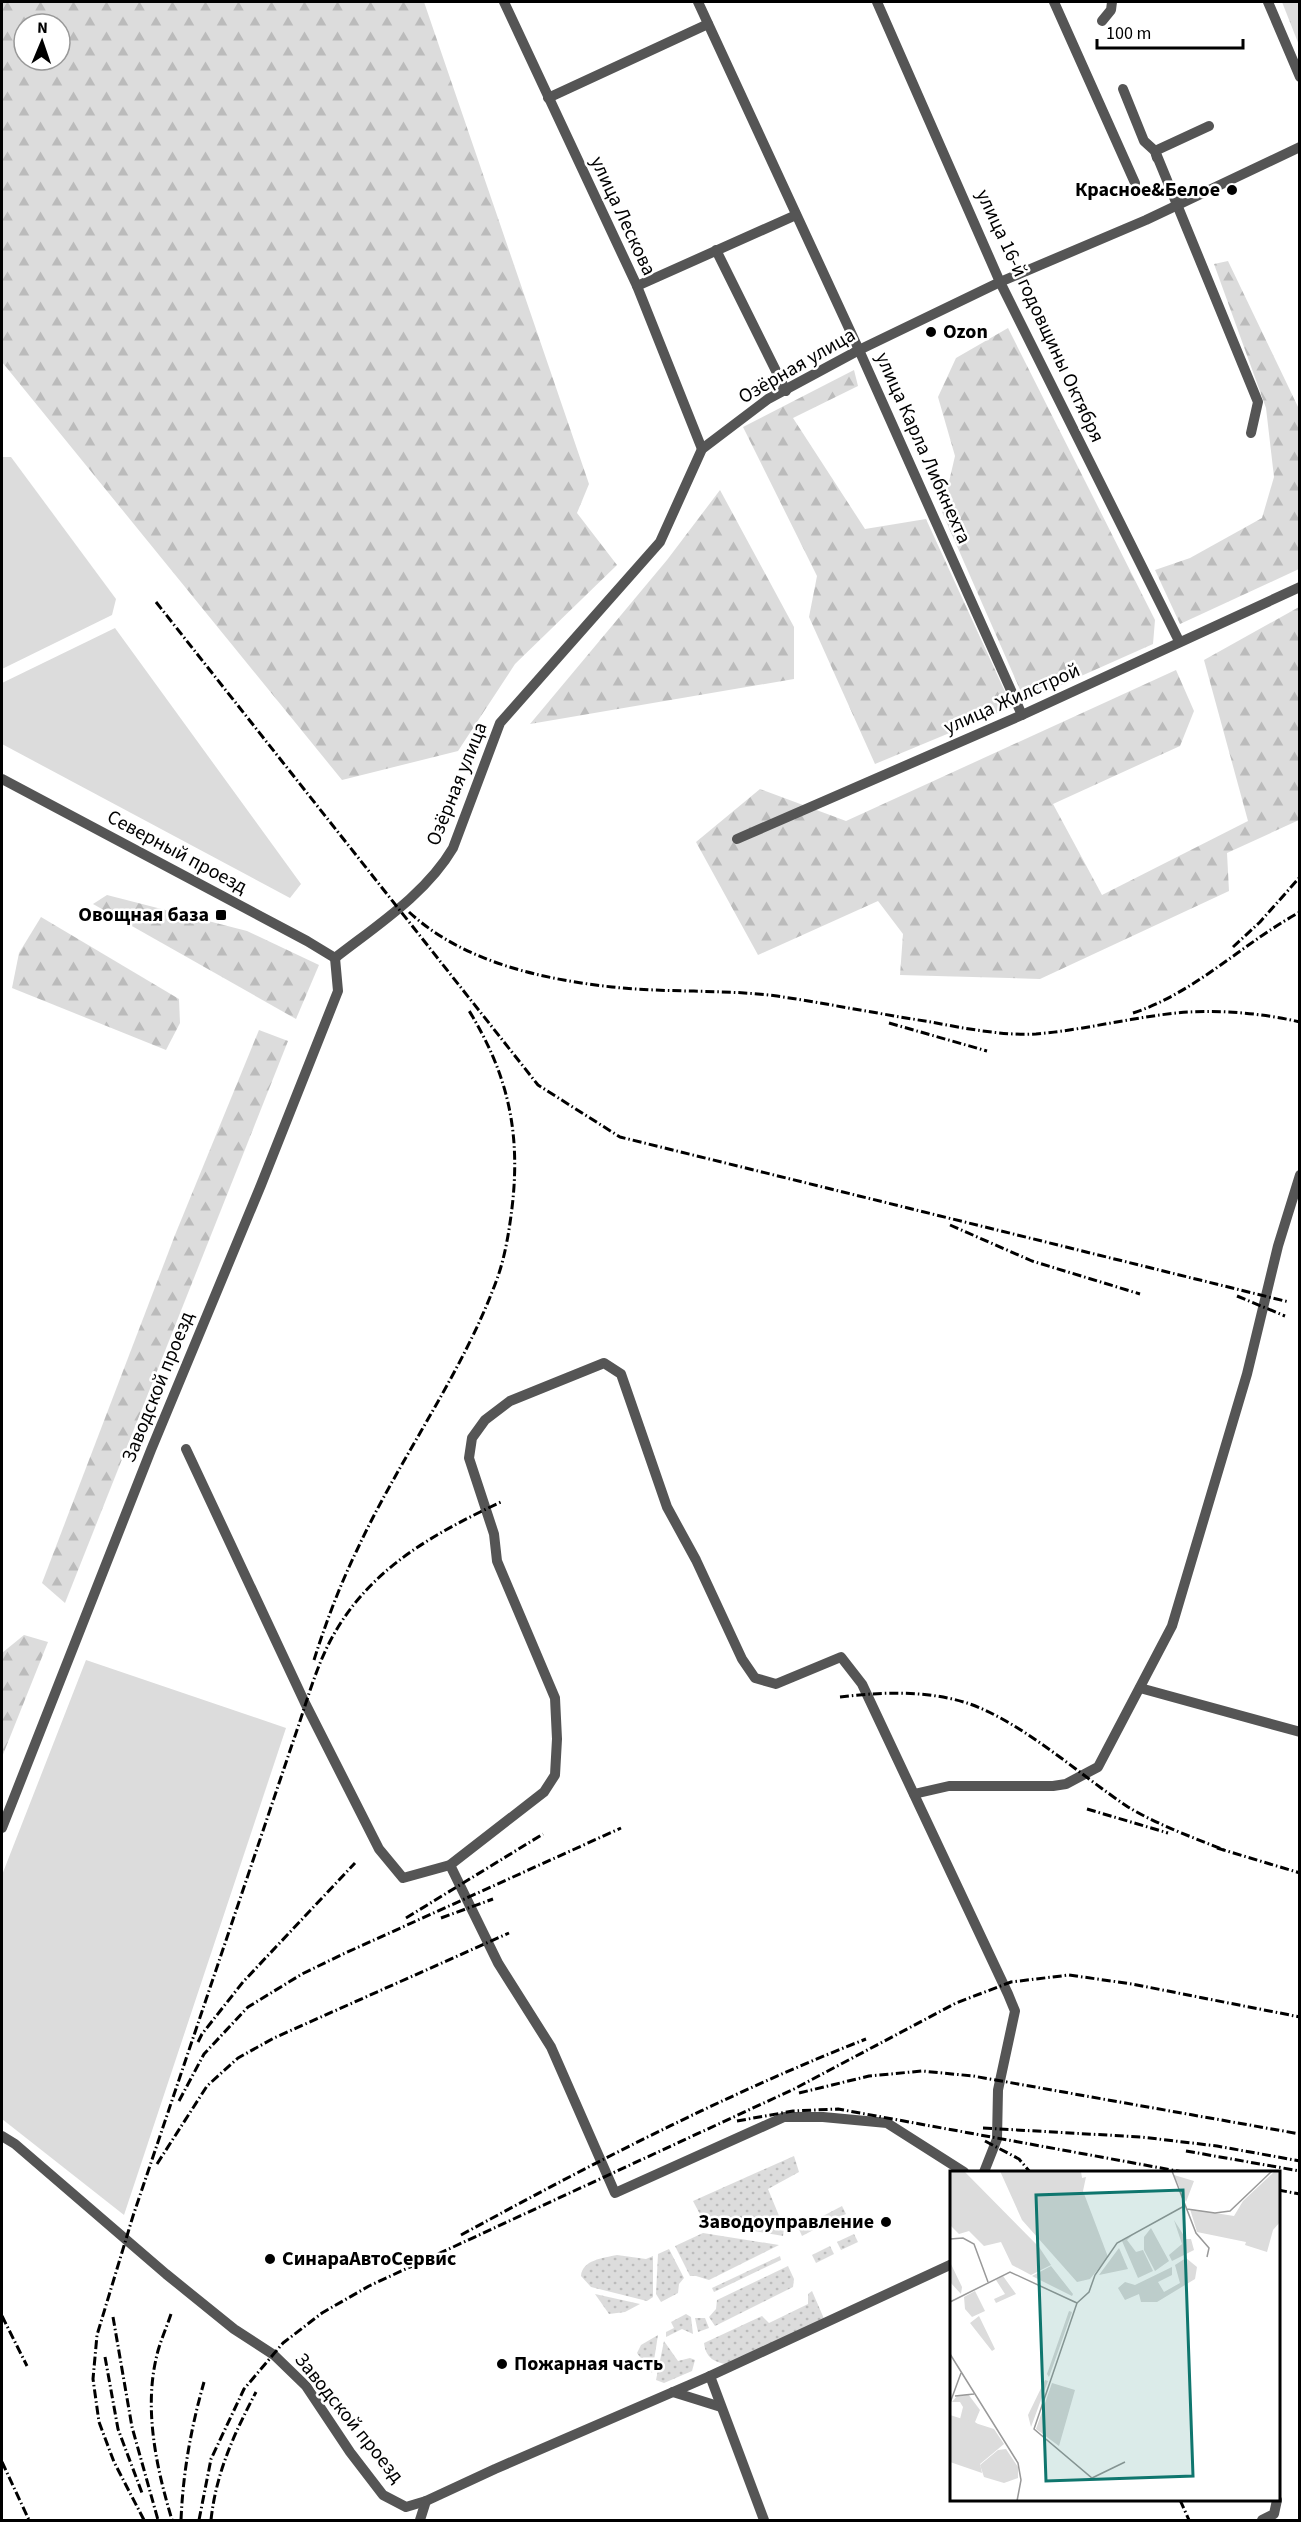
<svg xmlns="http://www.w3.org/2000/svg" width="1301" height="2522" font-family="'Source Sans 3',sans-serif">
<style>
.grass{fill:url(#grass-dots)}
.forest{fill:url(#forest-firs);fill-rule:evenodd}
.park{fill:url(#park-tufts)}
.garden{fill:#dcdcdc}
.lines{fill:none;stroke-linecap:round;stroke-linejoin:round}
.minor{stroke:#555;stroke-width:10}
.rail{stroke:#000;stroke-width:3;stroke-dasharray:9 3 1.5 3;stroke-linecap:butt}
.poi-dot{fill:#000;stroke:#fff;stroke-width:2}
.labels{text-anchor:middle;dominant-baseline:central;stroke-width:5;stroke-linejoin:round;paint-order:stroke}
.poi-label{font-size:20px;font-weight:bold;fill:#000;stroke:#fff;text-anchor:end}
.street-label{font-size:20px;fill:#000;stroke:#fff}
.inset-road{fill:none;stroke:#999;stroke-width:1.5}
.view{fill:#0f766e;fill-opacity:0.15;stroke:#0f766e;stroke-width:3}
.inset-edge{fill:none;stroke:#000;stroke-width:3}
</style>
<defs>
<pattern id="grass-dots" width="8" height="8" patternUnits="userSpaceOnUse" patternTransform="scale(1.5)"><rect width="8" height="8" fill="#dcdcdc"/><path d="M2 2h.1M6 6h.1" fill="none" stroke="#bbb" stroke-width="1.8" stroke-linecap="round"/></pattern>
<pattern id="forest-firs" width="22" height="20" patternUnits="userSpaceOnUse" patternTransform="scale(1.5)"><rect width="22" height="20" fill="#dcdcdc"/><path d="M5 1l3.5 6h-7zM16 11l3.5 6h-7z" fill="#bbb"/></pattern>
<pattern id="park-tufts" width="24" height="20" patternUnits="userSpaceOnUse" patternTransform="scale(1.5)"><rect width="24" height="20" fill="#dcdcdc"/><path d="M3 7l-1-3M5 7V3M7 7l1-3M15 17l-1-3M17 17v-4M19 17l1-3" fill="none" stroke="#bbb"/></pattern>
</defs>
<rect width="100%" height="100%" fill="#fff"/>
<g class="grass">
<path d="M794 2156 799 2172 768 2189 784 2228 783 2236 704 2222 693 2201Z"/>
<path d="M842 2206 846 2214 827 2223 823 2216Z"/>
<path d="M817 2218 821 2226 802 2236 798 2227Z"/>
<path d="M703 2233 779 2245 709 2280 696 2276H690L675 2246Z"/>
<path d="M854 2234 858 2242 841 2250 837 2242Z"/>
<path d="M830 2246 834 2254 816 2263 812 2255Z"/>
<path d="M669 2249 684 2278 679 2284 678 2293 661 2302 656 2294 658 2254Z"/>
<path d="M617 2255 646 2259 653 2256V2297L647 2301 591 2287 581 2276C582 2260 603 2258 617 2255Z"/>
<path d="M780 2256 781 2260 714 2292 712 2288Z"/>
<path d="M788 2266 794 2279 793 2287 715 2326 709 2317 716 2309 717 2300Z"/>
<path d="M812 2291 825 2321 729 2365C715 2362 706 2359 704 2343L762 2316 769 2323 808 2304V2294Z"/>
<path d="M595 2294 640 2304 625 2312 609 2314Z"/>
<path d="M686 2314 691 2317 693 2334 682 2329 666 2337V2332L674 2328 671 2322Z"/>
<path d="M695 2318H705L709 2328 698 2332Z"/>
<path d="M658 2335 652 2373 637 2353 641 2345Z"/>
<path d="M664 2341 678 2361 690 2358 695 2360 692 2371 664 2383 656 2380Z"/>
</g>
<g class="forest">
<path d="M2 2H424L589 484 577 513 617 565 515 664 458 751 342 780 2 362ZM24 24H60V60H24Z"/>
<path d="M1228 261 1299 409V569L1180 624 1155 570 1190 558 1262 518 1274 477 1266 408 1214 264Z"/>
<path d="M1008 328 1155 620 1153 644 1025 701 942 512 955 456 938 397 956 358Z"/>
<path d="M854 370 858 386 793 418 865 529 926 519 1012 707 875 764 809 617 817 576 743 427Z"/>
<path d="M720 490 794 627V679L530 724 667 560Z"/>
<path d="M1299 607V820L1227 853 1229 891 1040 979 900 975 903 934 878 901 758 955 696 842 760 789 846 821 1176 670 1194 711 1180 746 1053 804 1102 895 1248 821 1204 660Z"/>
<path d="M107 895 247 931 319 965 296 1019 93 904Z"/>
<path d="M41 917 179 999 180 1023 166 1050 12 988 19 953Z"/>
<path d="M259 1030 288 1041 65 1603 42 1583 175 1235Z"/>
<path d="M24 1635 48 1642 2 1757V1653Z"/>
</g>
<path class="park" d="M1282 2H1299V45Z"/>
<g class="garden">
<path d="M2 457H11L116 599 112 615 2 669Z"/>
<path d="M115 628 301 884 290 898 2 744V683Z"/>
<path d="M86 1660 286 1728 124 2215 2 2119V1875Z"/>
</g>
<g class="lines">
<g class="minor">
<path d="M504 2 637 286 702 449"/>
<path d="M698 2 859 350 1022 715"/>
<path d="M877 2 1000 282 1179 641"/>
<path d="M1054 2 1135 183"/>
<path d="M1268 2 1300 77"/>
<path d="M1102 21 1111 10 1112 2"/>
<path d="M1123 89 1144 141 1155 151 1157 158"/>
<path d="M548 98 708 24"/>
<path d="M1209 126 1155 151 1258 402 1251 433"/>
<path d="M716 250 786 391"/>
<path d="M637 286 796 215"/>
<path d="M2 779 307 941 335 958"/>
<path d="M737 839 1022 715 1300 587"/>
<path d="M335 958C376 926 426 894 453 848L500 723 660 542 702 449 768 399 859 350 1000 282 1146 220 1300 147"/>
<path d="M186 1449 305 1703 379 1849 403 1878 450 1865 544 1792 555 1775 557 1739 555 1698 497 1561 494 1534 469 1458 472 1438 485 1420 510 1401 604 1363 621 1374 667 1507 696 1560 742 1659 755 1678 776 1684 841 1657 862 1684 1008 1994 1015 2011 998 2090 997 2139 984 2172"/>
<path d="M1140 1688 1300 1732"/>
<path d="M914 1794 949 1786H1053L1066 1784 1098 1767 1172 1626 1247 1374 1278 1246 1300 1175"/>
<path d="M2 1828 151 1450 261 1185 338 991 335 958"/>
<path d="M450 1865 498 1963 551 2047 615 2193 784 2117H823L887 2123 964 2172"/>
<path d="M2 2136 15 2144 166 2274 234 2329 274 2355 306 2386 350 2452 383 2495 406 2507 426 2501 495 2469 710 2376 952 2264"/>
<path d="M710 2376 764 2520"/>
<path d="M673 2392 721 2407"/>
<path d="M420 2520 426 2501"/>
<path d="M1262 2520 1274 2514 1277 2500"/>
</g>
<g class="rail">
<path d="M156 602 538 1085 620 1137 1289 1302"/>
<path d="M409 912C463 962 541 979 612 987 667 993 722 989 777 996 829 1004 880 1014 931 1022 963 1028 1003 1036 1036 1034 1083 1030 1129 1018 1176 1013 1216 1009 1261 1013 1300 1022"/>
<path d="M1233 947 1260 922 1300 877"/>
<path d="M1133 1013C1195 993 1243 943 1300 912"/>
<path d="M889 1023 987 1051"/>
<path d="M950 1225 1032 1261 1140 1294"/>
<path d="M1237 1296 1285 1316"/>
<path d="M314 1660C326 1622 340 1585 357 1550 399 1459 463 1373 497 1279 505 1257 509 1232 512 1208 521 1132 508 1074 468 1009"/>
<path d="M840 1697C881 1692 926 1690 967 1703 1021 1721 1080 1775 1128 1807 1158 1825 1192 1837 1224 1850"/>
<path d="M1087 1809 1168 1833"/>
<path d="M1217 1848 1300 1873"/>
<path d="M406 1918 543 1834"/>
<path d="M441 1918 493 1899"/>
<path d="M198 2042 202 2034 243 1982 355 1863"/>
<path d="M799 2093 869 2076 922 2071 973 2076 1300 2134"/>
<path d="M179 2101 204 2054 248 2007 302 1974 341 1955 621 1828"/>
<path d="M737 2121 793 2111 838 2109 1183 2172"/>
<path d="M983 2128 1141 2137 1217 2146 1300 2161"/>
<path d="M985 2141 1019 2159 1030 2172"/>
<path d="M1186 2151 1300 2171"/>
<path d="M157 2164 207 2086 238 2058 274 2038 509 1933"/>
<path d="M1278 2190 1300 2194"/>
<path d="M461 2235C593 2163 726 2094 866 2039"/>
<path d="M171 2314C166 2329 159 2344 156 2359 144 2412 157 2470 172 2520"/>
<path d="M2 2316 27 2366"/>
<path d="M113 2317 132 2427 158 2520"/>
<path d="M105 2357 118 2429 142 2493"/>
<path d="M2 2462 29 2520"/>
<path d="M1180 2500 1189 2520"/>
<path d="M144 2520 114 2462 99 2422 93 2379 97 2335 133 2216 299 1724C309 1694 318 1662 334 1634 372 1567 435 1533 503 1501"/>
<path d="M181 2520C183 2472 191 2428 204 2382"/>
<path d="M199 2520 211 2459 244 2389 283 2343 322 2313 369 2286 794 2089 956 2003 1011 1982 1069 1975 1132 1984 1300 2017"/>
<path d="M211 2520C216 2473 234 2434 256 2392"/>
</g>
</g>
<g class="poi-dot">
<circle cx="1232" cy="190" r="6"/>
<circle cx="931" cy="332" r="6"/>
<rect x="215" y="909" width="12" height="12" rx="3"/>
<circle cx="886" cy="2222" r="6"/>
<circle cx="270" cy="2259" r="6"/>
<circle cx="502" cy="2364" r="6"/>
</g>
<g class="labels">
<g class="poi-label">
<text x="1220" y="190">Красное&amp;Белое</text>
<text x="943" y="332" text-anchor="start">Ozon</text>
<text x="209" y="915">Овощная база</text>
<text x="874" y="2222">Заводоуправление</text>
<text x="282" y="2259" text-anchor="start">СинараАвтоСервис</text>
<text x="514" y="2364" text-anchor="start">Пожарная часть</text>
</g>
<g class="street-label">
<text transform="translate(623 216) rotate(65)">улица Лескова</text>
<text transform="translate(1040 316) rotate(65)">улица 16-й годовщины Октября</text>
<text transform="translate(797 366) rotate(-30)">Озёрная улица</text>
<text transform="translate(923 448) rotate(66)">улица Карла Либкнехта</text>
<text transform="translate(1012 699) rotate(-24)">улица Жилстрой</text>
<text transform="translate(457 784) rotate(-68)">Озёрная улица</text>
<text transform="translate(177 852) rotate(28)">Северный проезд</text>
<text transform="translate(158 1387) rotate(-68)">Заводской проезд</text>
<text transform="translate(349 2418) rotate(51)">Заводской проезд</text>
</g>
</g>
<g transform="translate(950 2171)">
<rect width="330" height="330" fill="#fff"/>
<path d="M50 0H131L132 7 136 6 133 20 158 86 140 108 127 111 72 49ZM224 49 236 68H241L244 79 222 90 219 84 232 73ZM201 57 219 90 205 100 194 79V66ZM184 63 177 69 186 81 193 79 203 100 188 107 172 70ZM169 77 178 98 149 104 163 85ZM236 87 247 96 245 108 207 131H191L189 123 175 129 168 117 175 111 185 114 222 96V104L208 111 214 121 230 112 225 94ZM119 140 122 141 99 206 97 203ZM95 209 98 210 81 256 78 244ZM18 223 30 239 25 251 30 255 10 248 13 236 10 231H2L7 225Z" fill="#dcdcdc"/>
<path d="M224 4 244 10 236 31ZM0 244 44 258 54 273 30 293 32 302 0 291Z" fill="#dcdcdc"/>
<path d="M0 0H14L89 76 101 94 81 104 62 94 51 71 34 75 19 60 9 63 0 54ZM325 0H330V51L323 59 317 81 295 74 296 71 247 61 240 38 284 45 293 30ZM0 91 12 116 11 123 0 111ZM101 95 123 123 122 125 82 105ZM53 105 66 123 46 132 44 128 55 123 46 109ZM25 120 35 140 22 146 15 138 14 126ZM29 145 45 178 42 180 20 152ZM102 212 125 219 109 275 86 258ZM56 278 68 296V307L54 312 34 306 30 294 48 279Z" fill="#dcdcdc"/>
<path class="inset-road" d="M222 0 246 62 259 77 257 86M237 38 265 42 280 40 322 0M0 68 13 67 24 73 38 111M0 131 60 101 127 132M127 132 84 258 142 307 175 291M127 132 139 121 145 104 167 72 236 34M0 183 68 292 71 309 67 330M5 225 24 223M0 232 11 202"/>
<path class="view" d="M233 19 243 305 96 310 86 24Z"/>
<rect width="330" height="330" class="inset-edge"/>
</g>
<rect width="1301" height="2522" fill="none" stroke="#000000" stroke-width="6"/>
<g transform="translate(42 42) rotate(2)"><circle r="28" fill="#ffffff" stroke="#999999" stroke-width="1.5"/>
<path d="M0-4.5L10 22L0 15L-10 22Z" fill="#000000"/>
<text y="-9" font-size="16" font-weight="bold" text-anchor="middle" fill="#000000">N</text>
</g>
<path d="M1097 39v9h146v-9" fill="none" stroke="#000000" stroke-width="3"/>
<text x="1106" y="39" font-size="18" fill="#000000" stroke="#ffffff" stroke-width="4.5" paint-order="stroke">100 m</text>
</svg>
